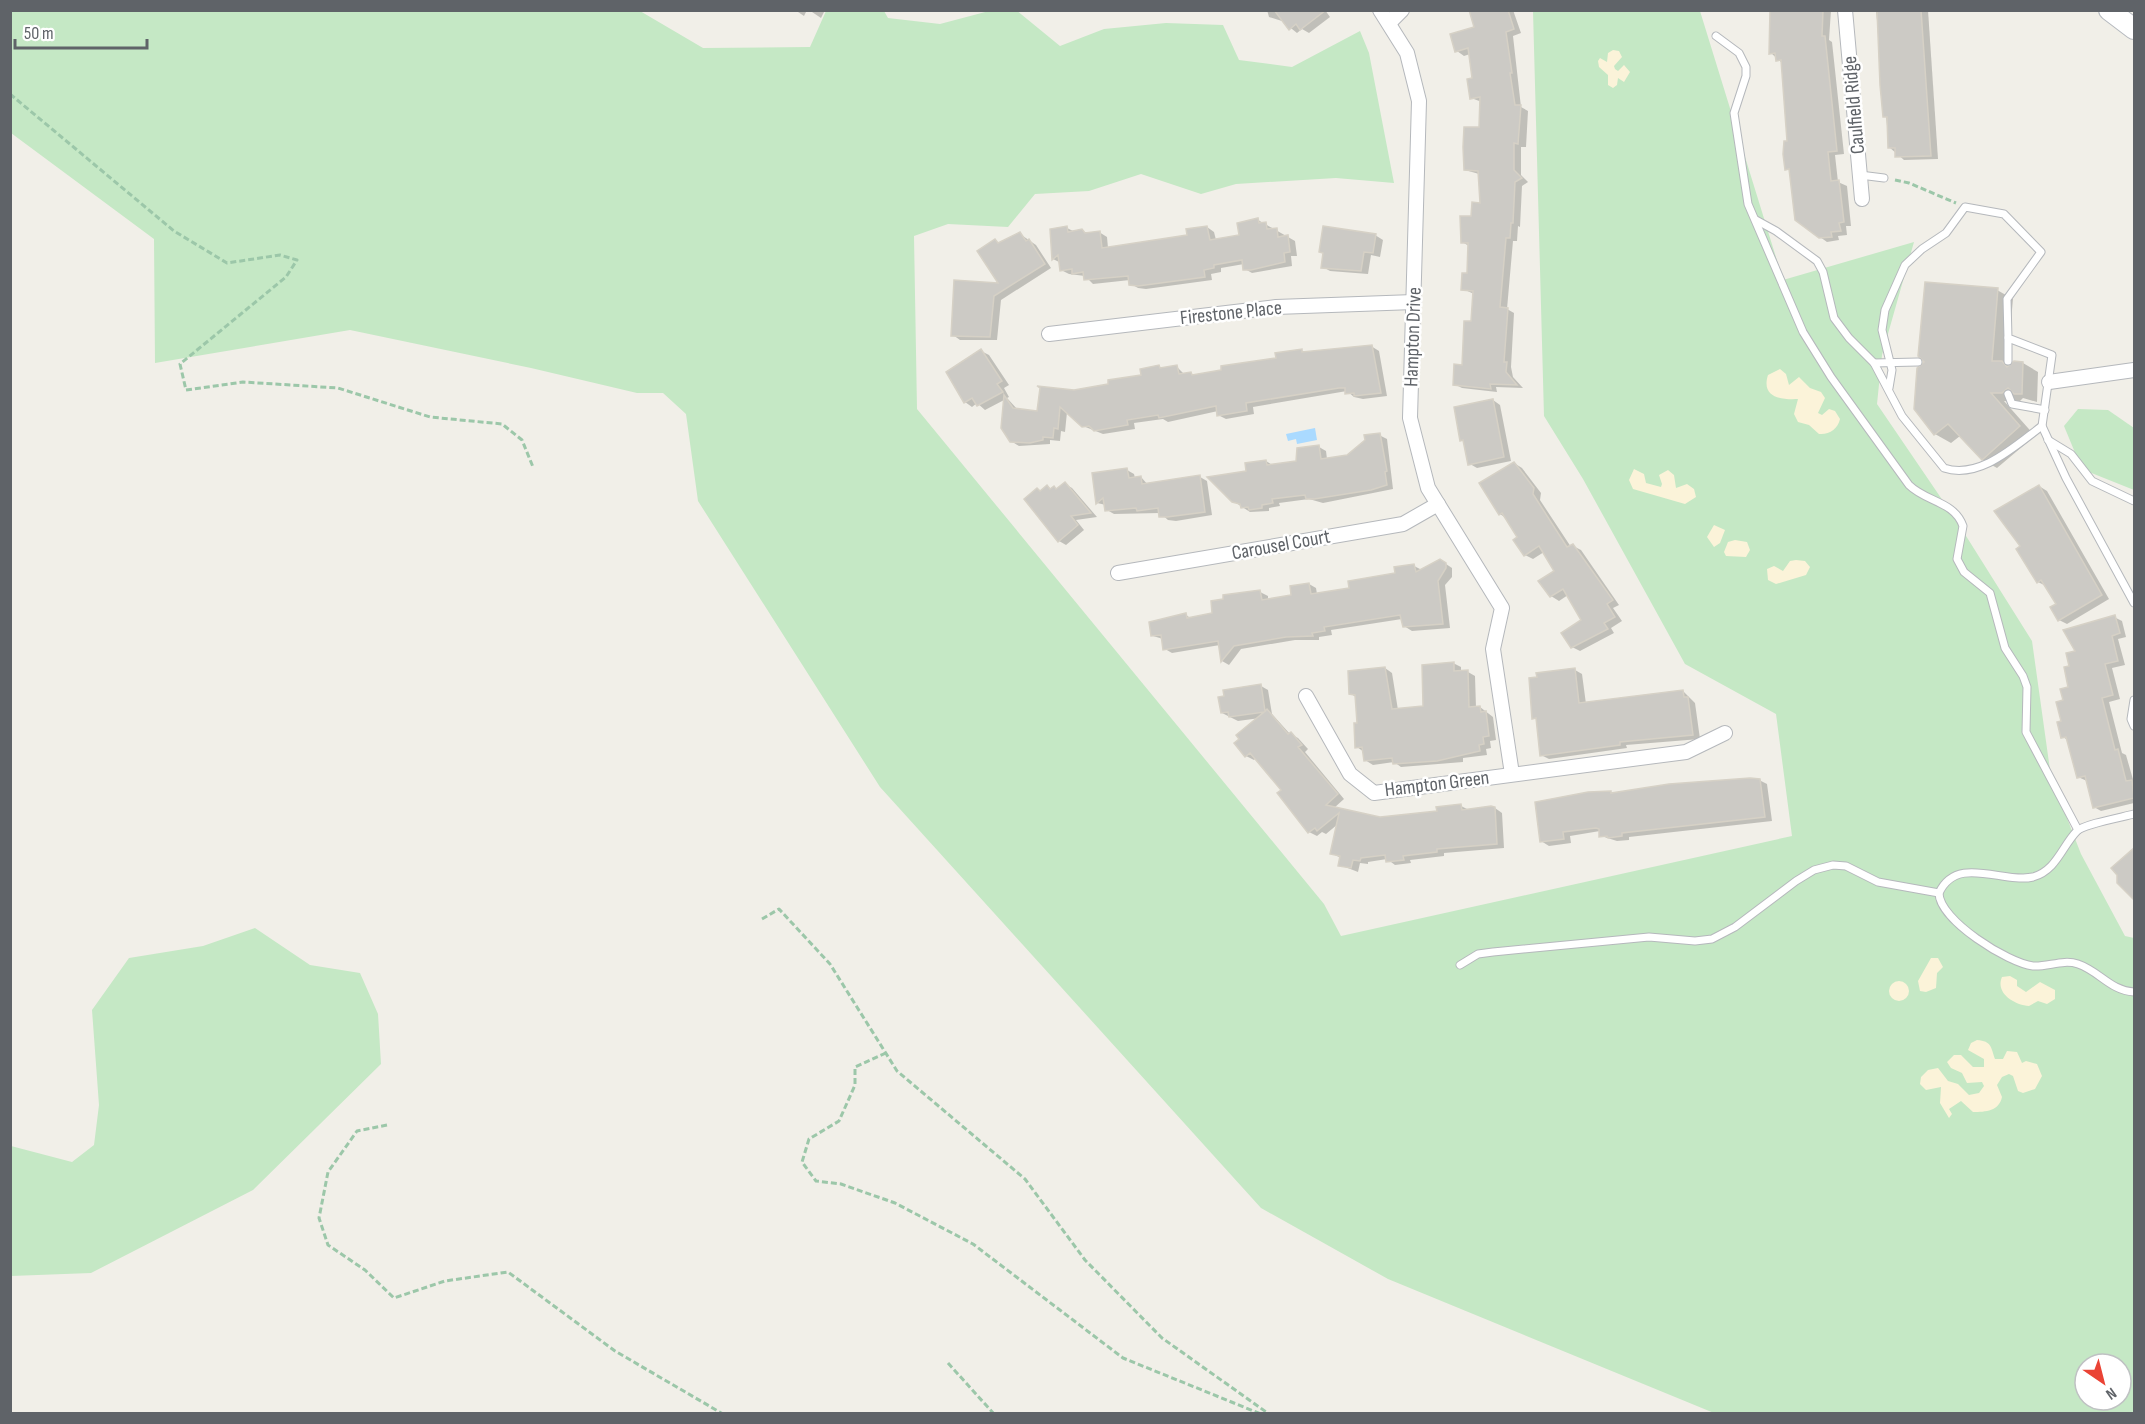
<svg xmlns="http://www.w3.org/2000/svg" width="2145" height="1424" font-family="'Sofia Sans Condensed',sans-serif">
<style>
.green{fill:#c5e8c5;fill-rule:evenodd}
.sand{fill:#fbf3d9}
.water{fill:#aadaff}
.shadow{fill:#0003}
.building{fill:#cccac5;stroke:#d6d1c6;stroke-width:1.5}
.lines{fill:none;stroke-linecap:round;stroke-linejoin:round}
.lane-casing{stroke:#b5b8bc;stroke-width:9}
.street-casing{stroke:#b5b8bc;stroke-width:16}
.secondary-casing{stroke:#b6babf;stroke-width:22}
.path{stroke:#9cc7a9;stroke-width:3;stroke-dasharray:6 3;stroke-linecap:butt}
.lane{stroke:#fff;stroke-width:7}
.street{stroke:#fff;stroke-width:14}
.secondary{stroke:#fff;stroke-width:20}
.labels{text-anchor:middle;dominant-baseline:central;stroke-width:5;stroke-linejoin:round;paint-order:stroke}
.street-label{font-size:20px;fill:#5f6368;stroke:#fff}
</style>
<rect width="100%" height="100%" fill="#f1efe8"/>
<g class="green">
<path d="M1016 10 1060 46 1104 29 1166 23 1223 25 1239 60 1292 67 1360 31 1369 53 1394 183 1336 178 1236 184 1201 194 1141 174 1089 191 1035 194 1008 227 948 224 914 236 917 409 1324 904 1341 936 1792 836 1776 714 1685 664 1583 479 1544 416 1533 11H1700L1783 280 1914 242 1882 355 1877 404 1956 520 2032 641 2051 777 2081 854 2125 936 2134 938V1413H1714L1388 1279 1261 1208 880 787 698 501 686 414 663 393H637L531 368 350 330 155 363 154 239 11 133V11H640L703 48 810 47 826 11H884L888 18 940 24 989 11ZM2085 1364H2121V1400H2085Z"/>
<path d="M2078 409 2108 410 2134 428V490L2089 472 2076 455 2064 426Z"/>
<path d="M255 928 310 965 360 973 378 1014 381 1064 253 1190 91 1273 11 1276V1146L72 1162 94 1145 99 1105 92 1010 129 958 203 946Z"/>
</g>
<g class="sand">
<path d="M1613 50 1619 51 1622 57 1614 66 1615 69 1618 71 1624 65 1630 72 1624 82 1618 78 1617 85 1613 88 1608 85V75L1599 67 1598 61 1600 58 1607 62 1608 53Z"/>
<path d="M1780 369 1786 374 1789 385 1799 377 1810 388 1821 392 1825 398 1818 413 1822 415 1829 409 1835 411 1840 419C1838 429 1829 435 1819 434L1809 425 1798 422 1794 414 1798 399C1780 400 1761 397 1768 375Z"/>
<path d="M1634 469 1644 474 1646 483 1661 487 1662 484 1659 475 1668 470 1674 475 1676 488 1687 484 1694 489 1696 497 1685 504 1633 489 1629 480Z"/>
<path d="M1714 525 1725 530 1720 543 1714 547 1707 537Z"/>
<path d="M1735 540 1747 542 1750 550 1746 557 1726 556 1724 552 1728 542Z"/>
<path d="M1796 560 1805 561 1810 567 1806 575 1776 584 1768 580 1767 569 1774 566 1783 571 1790 561Z"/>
<path d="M1931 958H1938L1943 967 1937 973 1936 988 1926 992 1920 991 1918 981Z"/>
<path d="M2010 976 2017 980V986L2026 992 2040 982 2055 990V999L2047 1004 2038 1001 2029 1006C2014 1005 1995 993 2002 977Z"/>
<circle cx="1899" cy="991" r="10"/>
<path d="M1977 1040C1992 1041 1991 1048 1995 1059H2003L2007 1051 2017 1052 2022 1063 2026 1061 2037 1064 2042 1076 2035 1089 2023 1093 2018 1091 2013 1076 2009 1074 2002 1077 1997 1085 2002 1097C1999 1111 1986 1112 1973 1112L1961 1101 1949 1109 1952 1114 1949 1118 1940 1103 1941 1087 1926 1090 1920 1084 1921 1077 1928 1070 1938 1068 1948 1081 1958 1084 1969 1095 1979 1093 1984 1086 1982 1082 1967 1083 1962 1073 1951 1068 1947 1062 1954 1055H1961L1973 1067H1984V1059L1968 1050 1971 1043Z"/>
</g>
<path class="water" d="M1315 428 1317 440 1297 444 1296 439 1288 441 1286 434Z"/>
<g class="shadow">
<path d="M795 10H807L804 16Z"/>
<path d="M809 10H825L821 18Z"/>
<path d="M1267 10H1325L1330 17 1309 33 1302 29 1297 33 1282 21 1269 17Z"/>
<path d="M1471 10H1513L1521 33 1513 36 1521 107 1528 111 1526 147H1521V175L1528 182 1522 186 1520 227 1518 226 1517 241H1513L1507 309 1514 313 1511 367 1513 377 1523 388 1496 387 1497 392 1462 388 1454 384 1463 366 1473 323 1474 294 1463 289 1468 275 1469 246 1462 242V217L1473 218 1482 204 1479 174 1465 170 1480 129 1482 102 1471 98 1474 79 1470 54 1464 56 1457 51 1476 28Z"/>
<path d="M1771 10H1831L1829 40 1832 42 1844 154 1835 155 1838 182 1847 186 1851 226H1846L1847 235 1838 236 1839 240 1827 242 1820 237 1791 171 1786 169 1788 142 1782 63 1771 53Z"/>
<path d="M1876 10H1928L1938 159 1904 160 1889 147Z"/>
<path d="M1258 220 1295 241 1297 256H1291L1292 266 1252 273 1245 269 1244 264 1221 268V272L1211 274 1212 280 1146 289 1138 288 1131 284 1130 280 1093 284 1085 276 1069 274 1061 270V263L1053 259 1067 228 1075 232H1099L1107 237 1108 248 1189 236 1207 227 1214 232 1216 240 1240 237Z"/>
<path d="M1020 234 1036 245 1051 268 1001 300 997 340H960L953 335 1001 284 995 241 1001 244Z"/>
<path d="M1375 235 1383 240 1380 257 1371 255 1368 274 1330 271 1323 267Z"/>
<path d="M1997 290 2013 299 2007 365 2023 363 2038 372 2037 402 2023 398 2019 402 2004 401 2035 436 1997 468 1981 459 1960 436 1951 443 1935 434Z"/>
<path d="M1371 346 1379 351 1387 396 1363 399 1354 397 1347 391 1253 407 1254 414 1226 419 1218 415V411L1168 422 1163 419 1134 423 1135 429 1103 434 1083 426 1067 412 1065 432 1061 431 1060 441 1050 440V444L1019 446 1011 441 1006 399 985 410 977 403 972 407 965 402 981 351 989 355 1009 385 1004 388 1009 397 1007 398 1018 410 1039 412 1074 391 1110 386 1143 376 1159 367 1164 369 1177 367 1185 375 1195 376 1277 359 1301 350 1307 353Z"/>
<path d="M1493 400 1500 405 1511 461 1477 468 1470 464 1465 442 1461 440Z"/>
<path d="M1379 435 1387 439 1393 489 1323 503 1309 499 1279 503 1280 506 1269 508V511L1250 512 1233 501 1248 472 1266 461 1274 466 1298 463 1319 447 1326 451 1327 459 1348 457Z"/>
<path d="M1514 463 1522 468 1541 493 1540 500 1571 547 1573 546 1581 550 1619 605 1613 608 1622 621 1611 628 1614 633 1580 651 1572 647 1583 621 1568 595 1559 601 1551 596 1556 571 1544 552 1533 559 1525 555 1519 537 1506 518 1500 514Z"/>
<path d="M1127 470 1134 474 1135 478 1141 477 1148 485 1200 477 1207 481 1212 515 1176 521 1168 520 1160 513 1114 514 1107 510 1106 505 1097 503Z"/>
<path d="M1065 484 1072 488 1097 517 1076 520 1084 530 1066 545 1059 541 1041 492 1047 487 1057 490Z"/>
<path d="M2039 486 2047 491 2109 599 2067 624 2059 620 2058 605 2046 586 2038 582 2022 547Z"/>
<path d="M1440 560 1452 568V577L1445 585 1450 628 1412 631 1404 626 1402 619 1331 630 1332 635 1319 637V640H1295L1241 649 1229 665 1222 661 1220 645 1172 653 1165 649 1163 639 1153 636 1186 615 1192 619 1214 615 1260 592 1268 596V601L1293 596 1309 584 1316 588 1317 594 1351 589 1397 575 1414 566 1422 570Z"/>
<path d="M2114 617 2122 621 2126 637 2118 639 2125 665 2112 668 2120 699 2109 702 2122 753 2126 755 2134 783V803L2101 811 2094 807 2087 781 2078 777 2069 741 2063 737V722L2071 667 2077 652Z"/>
<path d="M1453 663 1461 667V672H1468L1475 676 1476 708 1480 707 1493 717 1496 740 1490 741 1491 748 1486 749 1487 755 1463 758V762L1401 767 1394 762 1373 765 1365 760 1364 752 1357 747 1359 724 1356 697 1351 694 1385 668 1392 673 1398 710 1425 707Z"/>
<path d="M1575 670 1582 674 1586 704 1683 691 1695 703 1700 739 1626 745 1627 748 1549 759 1541 755 1537 720 1534 718Z"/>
<path d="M1261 686 1268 690 1272 714 1290 734 1298 738 1308 749 1305 752 1344 799 1334 808 1379 818 1438 812 1461 806 1469 810 1495 808 1502 813 1504 848 1444 853V856L1410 860 1411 863 1395 865 1387 859 1368 862V864L1360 863 1358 872 1340 865 1341 858 1331 853 1338 824 1326 834 1322 832 1317 836 1309 832 1283 790 1256 758 1254 760 1246 756 1260 718 1238 721 1222 713Z"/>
<path d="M1759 780 1767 784 1772 821 1629 837V840L1617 841 1601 836 1600 831 1570 836 1571 843 1549 846 1541 841 1611 792 1614 794Z"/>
<path d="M2134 850V894L2128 891 2113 868Z"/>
</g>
<g class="building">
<path d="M1274 10H1326L1300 30 1296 24 1289 30Z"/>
<path d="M1469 10H1508L1514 29 1506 32 1512 73H1510L1515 105H1521L1518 144 1514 143V170L1522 178 1515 182 1513 223H1511L1510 238H1506L1500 307 1508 308 1504 362H1507L1506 372 1517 385 1490 384 1491 389 1453 385 1454 364 1462 365 1464 321H1471L1473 291 1461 290 1462 273H1467L1468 243H1461L1460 216H1471L1472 202 1480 203 1478 171 1464 170 1463 147 1464 127H1479L1480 97 1470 99 1467 79 1472 78 1468 48 1455 52 1450 34 1474 27Z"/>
<path d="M1770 10H1823L1822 36H1825L1837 151 1828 152 1831 181 1839 180 1844 222 1839 223 1841 231 1831 232 1832 237 1819 238 1795 220 1789 169 1785 170 1783 154 1784 141H1787L1781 60 1776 61 1775 53 1769 54Z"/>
<path d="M1877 10H1921L1931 156 1895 157V148H1888L1887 117H1883L1880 85Z"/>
<path d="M1258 218 1259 223 1266 222 1267 229 1277 228 1278 237 1288 235 1290 252 1284 253 1285 262 1251 270H1243L1242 260 1214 265V268L1204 270 1205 277 1138 286 1129 285 1128 276 1084 280 1083 272 1072 274V269L1060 271 1058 255 1052 260 1050 229 1067 226 1068 232 1082 229 1085 233 1100 231 1102 248 1187 235 1186 229 1207 226 1210 240 1239 235 1237 223Z"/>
<path d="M1323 226 1376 234 1373 253 1364 252 1361 271 1321 268 1323 253 1319 252Z"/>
<path d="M1020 232 1026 241 1029 239 1045 264 994 296 990 337 951 336 954 280 998 283 977 251 995 239 998 243Z"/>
<path d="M1925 282 1998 288 1992 361H2002L2007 367 2014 361 2023 362 2022 394H2014L2008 388 2002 393H1991L2020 426 1982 460 1948 424 1934 435 1914 409 1917 368 1924 362 1918 356Z"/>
<path d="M1372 345 1381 393 1354 396V393L1345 394V388H1339L1246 403 1247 411 1217 416 1216 406 1159 418 1158 415 1127 420 1128 425 1094 431 1089 426 1082 427 1060 407 1058 429 1054 428 1053 438 1043 437V440L1030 443 1010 442 1001 428 1004 395 1013 408 1037 411 1040 388 1037 386 1074 390 1108 384V380L1141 375 1140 369 1159 365 1160 368 1177 365 1179 374 1191 372 1192 375 1221 370V366L1276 358 1275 353 1302 349V352Z"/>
<path d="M981 349 1002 381 997 384 1003 392 977 406 972 398 964 403 946 372Z"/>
<path d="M1493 399 1504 457 1468 465 1463 440 1460 441 1454 407Z"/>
<path d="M1380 433 1387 471 1385 472 1387 485 1371 490 1314 499H1306L1305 495 1272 499 1273 503 1262 505V508L1249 510 1248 507 1241 508 1240 504 1232 502 1207 477 1246 471 1245 463 1266 460 1267 465 1296 461 1297 448 1319 445 1321 459 1347 455 1365 440 1364 435Z"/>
<path d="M1514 462 1534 488 1533 494 1567 547 1573 544 1613 600 1607 604 1615 617 1604 623 1608 629 1571 648 1561 633 1581 620 1563 589 1550 597 1538 581 1554 571 1539 546 1524 556 1513 540 1517 537 1502 513 1499 515 1479 483Z"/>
<path d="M1127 468 1129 478 1141 476 1142 484 1200 475 1205 512 1167 517H1159L1158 508 1137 511 1136 508 1105 511 1103 498 1096 504 1092 473Z"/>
<path d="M1065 482 1091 513 1071 516 1078 525 1058 542 1024 499 1037 488 1040 491 1047 485 1050 489 1054 486 1056 489Z"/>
<path d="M2039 485 2102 595 2058 621 2050 607 2056 604 2041 580 2037 583 2016 549 2020 546 1994 511Z"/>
<path d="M1440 559 1446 563V568L1438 581 1443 624 1403 627 1400 615 1324 627 1325 631 1312 633 1313 636 1286 637 1234 646 1221 662 1218 641 1163 650 1161 635 1151 636 1149 622 1186 613 1187 618 1212 613 1211 601 1223 599V595L1260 590 1262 600 1291 595 1290 586 1309 583 1311 594 1349 588 1348 581 1395 573 1394 567 1414 564 1416 572Z"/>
<path d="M2115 615 2120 633 2112 636 2118 661 2105 664 2113 695 2102 698 2115 750 2118 749 2126 781 2132 780 2134 798 2093 808 2085 776 2077 778 2066 737 2061 738 2057 722 2061 721 2056 702 2063 700 2060 689 2068 687 2064 667 2069 666 2066 653 2075 651 2063 630Z"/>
<path d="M1454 662V671L1468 670 1469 707 1480 706 1481 712 1486 711 1489 736 1483 737 1484 744 1479 745 1480 751 1437 761 1393 764 1392 758 1364 761 1362 747 1355 748 1354 723H1357L1355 695 1349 694 1348 671 1385 667 1392 709 1423 706 1422 665Z"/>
<path d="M1575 668 1579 703 1683 690 1684 697H1688L1693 735 1620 742V745L1540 756 1536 718 1532 719 1529 678 1537 677 1536 673Z"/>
<path d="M1261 684 1265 711 1267 709 1288 734 1291 732 1302 745 1298 747 1338 794 1326 805 1380 817 1437 811 1436 807 1461 804 1462 810 1491 806 1495 807 1497 844 1437 849V852L1403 856 1404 860 1386 862 1385 855 1361 858 1360 861 1353 860 1351 868 1338 866 1340 856 1330 854 1339 813 1317 831 1315 828 1308 833 1277 793 1281 790 1250 753 1245 757 1234 743 1239 739 1236 735 1264 712 1229 717 1228 712 1221 713 1218 697 1224 696 1223 690Z"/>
<path d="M1750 778 1760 779 1765 817 1622 833V836L1608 838 1607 836 1599 837V829L1596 828 1563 832 1564 839 1540 842 1535 802 1588 792 1611 791V793L1669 784Z"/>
<path d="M2134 848V900L2117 883V875L2111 868Z"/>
</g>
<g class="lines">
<defs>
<g id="lane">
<path d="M1716 36 1739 53 1746 67V76L1734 113 1748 204 1803 332 1831 377 1909 485C1926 502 1954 501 1963 526L1957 559 1964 572 1990 593 2005 648 2023 676 2027 687 2026 732 2078 830"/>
<path d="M1860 175 1884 178"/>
<path d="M1756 220 1776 231 1817 261 1823 272 1834 318 1849 338 1874 363 1902 416 1944 468C1980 480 2016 445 2042 426"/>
<path d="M2008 361V338"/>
<path d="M1874 363 1918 362"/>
<path d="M1889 388 1892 370 1882 330 1885 310 1905 265 1922 249 1946 233 1965 207 2004 214 2041 252 2007 299 2008 338 2052 355 2042 426 2066 478 2134 603"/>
<path d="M2008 394 2012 404 2045 410"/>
<path d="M2048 440 2071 454 2092 481 2134 501"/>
<path d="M2134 700 2131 719 2134 726"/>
<path d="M2134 814C2123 817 2084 824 2077 831 2062 846 2057 870 2033 877 2003 884 1957 854 1939 893 1939 920 2008 963 2033 966 2048 967 2063 959 2078 964 2099 971 2111 991 2134 992"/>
<path d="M1460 965 1478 954 1493 952 1649 937 1695 941 1712 939 1735 927 1796 881 1814 870 1833 865 1846 866 1878 882 1939 893"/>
</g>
<g id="street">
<path d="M1380 10 1407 53 1419 101 1410 418 1428 488 1502 608 1493 649 1512 774"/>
<path d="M1845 10 1862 199"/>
<path d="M1389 23 1402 10"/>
<path d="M1049 334 1276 307 1414 302"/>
<path d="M2049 382 2134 370"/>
<path d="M1118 573 1403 524 1438 504"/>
<path d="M1306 696 1350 774 1374 793 1686 752 1725 733"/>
</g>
<path id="secondary" d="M2109 10 2134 29"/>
</defs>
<use href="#lane" class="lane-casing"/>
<use href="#street" class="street-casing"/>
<use href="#secondary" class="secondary-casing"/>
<g class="path">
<path d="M10 94 174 231 227 263 280 255 297 260 286 277 180 364 186 390 243 382 338 388 430 417 502 424 522 440 533 467"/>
<path d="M1895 180 1909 183 1956 203"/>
<path d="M762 919 779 909 830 964 897 1071 1025 1179 1085 1260 1162 1338 1269 1414"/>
<path d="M886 1053 855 1067V1085L839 1121 809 1139 802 1162 816 1181 841 1184 895 1203 973 1244 1123 1358 1261 1414"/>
<path d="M387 1125 357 1131 328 1172 319 1218 328 1245 365 1270 394 1298 445 1281 508 1272 615 1351 723 1414"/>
<path d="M948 1363 994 1414"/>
</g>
<use href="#lane" class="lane"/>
<use href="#street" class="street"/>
<use href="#secondary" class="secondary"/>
</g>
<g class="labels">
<g class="street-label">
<text transform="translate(1854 105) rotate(-95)">Caulfield Ridge</text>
<text transform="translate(1231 313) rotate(-6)">Firestone Place</text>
<text transform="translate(1413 337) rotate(-88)">Hampton Drive</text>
<text transform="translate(1281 545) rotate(-10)">Carousel Court</text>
<text transform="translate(1437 784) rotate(-7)">Hampton Green</text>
</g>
</g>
<rect width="2145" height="1424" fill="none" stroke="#5f6368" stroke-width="24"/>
<g transform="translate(2103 1382) rotate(145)"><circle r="28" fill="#ffffff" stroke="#bfc1c3" stroke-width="1.5"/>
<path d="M0-4.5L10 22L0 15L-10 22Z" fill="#ea4335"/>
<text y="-9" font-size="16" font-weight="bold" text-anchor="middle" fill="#5f6368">N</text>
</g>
<path d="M15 39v9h132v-9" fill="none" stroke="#5f6368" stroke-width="3"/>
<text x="24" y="39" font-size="18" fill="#5f6368" stroke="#ffffff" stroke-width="4.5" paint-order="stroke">50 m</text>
</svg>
